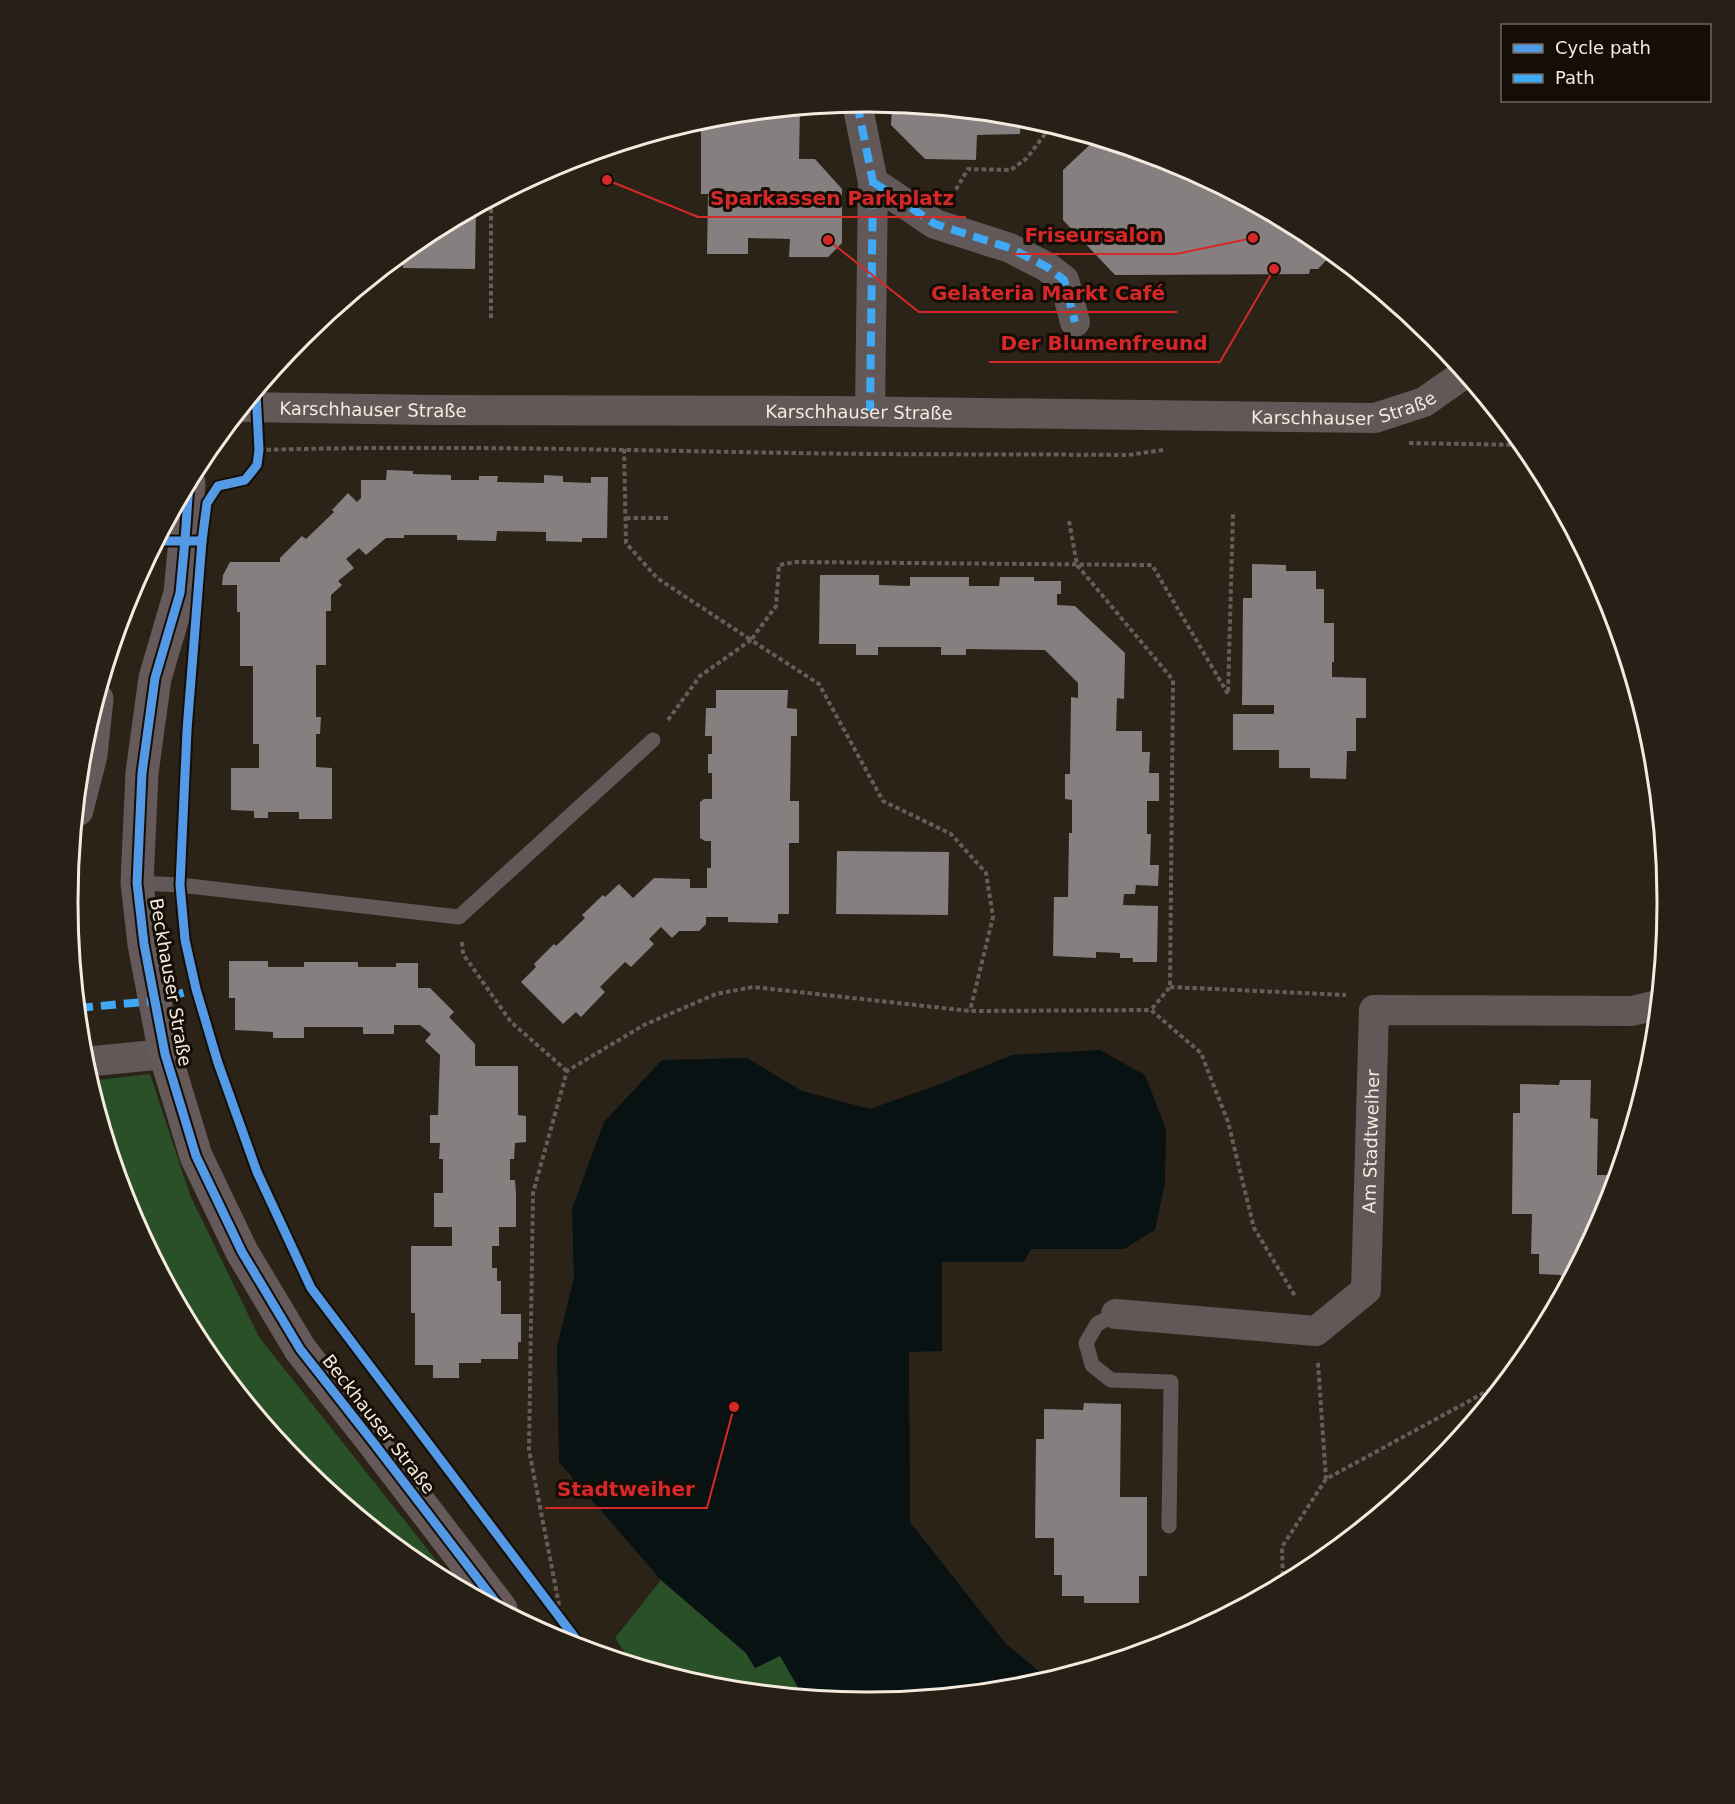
<svg xmlns="http://www.w3.org/2000/svg" width="1735" height="1804" font-family="'DejaVu Sans',sans-serif">
<style>
.green{fill:#295026}
.water{fill:#081213}
.building{fill:#857f80}
.lines{fill:none;stroke-linecap:round;stroke-linejoin:round}
.path{stroke:#665d5a;stroke-width:4;stroke-dasharray:4.5 3;stroke-linecap:butt}
.lane{stroke:#625857;stroke-width:15}
.street{stroke:#625857;stroke-width:30}
.secondary{stroke:#66595a;stroke-width:33}
.quiet{stroke:#3fa9f5;stroke-width:8;stroke-dasharray:15 8;stroke-linecap:butt}
.cycleway-casing{stroke:#150e06;stroke-width:13}
.cycleway{stroke:#5399e6;stroke-width:9}
.labels{text-anchor:middle;dominant-baseline:central;stroke-width:6;stroke-linejoin:round;paint-order:stroke}
.street-label{font-size:18px;fill:#f4eade;stroke:#150e06}
.rim{fill:none;stroke:#f4eade;stroke-width:3}
.leader{fill:none;stroke:#d62828;stroke-width:2}
.callout-dot{fill:#d62828;stroke:#150e06;stroke-width:2}
.callout-label{font-size:20px;text-anchor:middle;font-weight:bold;fill:#d62828;stroke:#150e06;stroke-width:6;stroke-linejoin:round;paint-order:stroke}
</style>
<rect width="100%" height="100%" fill="#2b2318"/>
<g class="green">
<path d="M150 1074 190 1195 259 1337 455 1584 423 1567 302 1467 202 1346 128 1208 90 1081Z"/>
<path d="M661 1580 746 1653 755 1668 780 1655 803 1696 711 1687 632 1663 615 1638Z"/>
</g>
<path class="water" d="M1100 1050 1145 1075 1166 1129 1165 1183 1155 1230 1124 1249H1031L1024 1262H942V1351L909 1352 910 1522 1006 1644 1039 1671 1073 1672 1023 1687 867 1702 803 1696 780 1656 755 1668 746 1653 661 1580 559 1462 557 1347 574 1278 572 1209 604 1122 662 1060 747 1058 802 1091 870 1109 940 1084 1012 1055Z"/>
<g class="building">
<path d="M892 104 1021 117 1020 134 977 135 976 160 925 159 891 125Z"/>
<path d="M800 109 799 159H815L842 189V243L828 257H789L790 239 748 238V254H707L708 194H701V121L712 117Z"/>
<path d="M1096 139 1174 163 1312 237 1332 254 1318 269H1310L1309 274 1115 275 1063 220V170Z"/>
<path d="M476 209 475 269 403 268V253L423 237Z"/>
<path d="M387 470 413 471V474L451 475V480H479V476H498L497 482 544 483V475L563 476V482L591 483V477H608L607 538H582V542L546 541V532L497 531 496 541 457 540V535H404V538H386L366 555 359 548 346 559 354 568 338 581 342 585 331 595V611H326V665H316V717H321L320 734H316V767L332 768V819H299V812H268V818H254V811L231 810V768H259V744H253V666H240V612H237V585H222L223 575 230 562H280V558L302 536 306 539 334 512 332 510 348 493 357 502 361 498V480H386Z"/>
<path d="M1252 564 1286 565V571H1316V589H1324V623H1334V662H1332V677L1366 678V718H1356V751H1347L1346 779 1310 778V768H1279V750H1233V714H1274V705H1242L1243 598H1252Z"/>
<path d="M820 575H879V585L910 586V577H969V586H999L1000 577H1034V581H1061V594H1057V605L1075 606 1125 653 1124 699 1117 698 1116 731H1142V752H1150L1149 773H1159V801H1147V834H1151L1150 865H1159L1158 886 1136 885 1135 894H1124L1123 905 1158 906 1157 962H1133V958H1120V953L1096 952V958L1053 956 1054 897H1068L1069 833H1072V800L1065 799V774H1070L1071 697 1078 698V683L1045 650 966 649V655H941V647H878V655H856V644H819Z"/>
<path d="M716 690H788L787 708 797 709V736H791L790 801H799V843H789V914H778V923L728 922V917H706V924L699 931H679L672 938 661 927 649 939 654 944 631 967 625 962 600 987 605 992 581 1017 576 1012 563 1024 521 982 536 967 534 964 554 944 556 946 585 918 582 915 603 895 605 897 619 884 633 898 654 878 690 879V888H707V868H711V841H705L700 838V802L704 799H712V773H708V754H712V736H705L706 708H716Z"/>
<path d="M837 851 949 852 948 915 836 914Z"/>
<path d="M229 961H268V967H304V962H358V967H396V963H418V988H430L454 1012 449 1017 475 1044V1066H518V1115L526 1116V1142L515 1143 514 1159H510V1180H515L516 1193V1227H499V1246H492V1268H497V1281H501V1314H521V1342H518V1359H481V1363H459V1378H433V1365H415V1313H411V1246H452V1227H434V1193H443V1159H439L440 1143H430V1115H438L440 1055 425 1041 431 1034 420 1025H394V1034H363V1027H304V1038H273V1032L235 1030V998H229Z"/>
<path d="M1560 1080H1591L1590 1118 1598 1119 1597 1175H1617L1606 1208 1567 1282H1561V1275L1539 1274V1254H1531L1532 1214H1512L1513 1113H1520V1084L1559 1085Z"/>
<path d="M1084 1403 1121 1404 1120 1497H1147V1576H1139V1603H1084V1596H1062V1575H1054V1538H1035L1036 1439H1044V1409L1083 1410Z"/>
</g>
<g class="lines">
<g class="path">
<path d="M952 196 968 169 1011 170 1027 158 1051 126"/>
<path d="M491 201V319"/>
<path d="M1409 443 1523 445"/>
<path d="M624 449 626 543 657 578 751 640 776 606 779 565 795 562 1152 565 1228 694 1233 513"/>
<path d="M259 450C437 445 615 450 793 453 904 455 1016 454 1128 455L1163 450"/>
<path d="M626 518H669"/>
<path d="M1069 521 1077 565 1173 680 1170 987 1151 1010"/>
<path d="M668 720 700 676 751 640 819 684 883 801 951 834 986 873 993 917 970 1011"/>
<path d="M462 942 463 954 511 1022 567 1071"/>
<path d="M1170 987 1346 995"/>
<path d="M1318 1363 1326 1479"/>
<path d="M1283 1583 1282 1547 1326 1479 1504 1382"/>
<path d="M562 1620 529 1450 533 1193 567 1071 644 1025 716 994 753 987 970 1011 1151 1010 1201 1053 1228 1122 1254 1228 1295 1296"/>
</g>
<g class="lane">
<path d="M137 883 180 885 459 917 653 740"/>
<path d="M1116 1314 1097 1324 1086 1343 1092 1365 1111 1380 1171 1382 1169 1526"/>
</g>
<g class="street">
<path d="M857 103 873 182 870 411"/>
<path d="M873 182 935 224 1010 248 1047 267 1064 280 1075 322"/>
<path id="s1" d="M244 407 435 410 834 411 1375 418 1424 402 1464 374"/>
<path d="M84 1062 165 1054"/>
<path id="s2" d="M1116 1314 1316 1331 1366 1290 1374 1010 1632 1011 1657 1005"/>
</g>
<g class="secondary">
<path d="M189 483 185 540 180 593 155 678 142 773 137 883 144 944 165 1054 196 1156 242 1252 300 1349 373 1442 501 1609"/>
<path d="M77 810 91 755 97 699"/>
</g>
<g class="quiet">
<path d="M857 103 873 182 870 411"/>
<path d="M873 182 935 224 1010 248 1047 267 1064 280 1075 322"/>
<path d="M78 1008 154 1001 196 989"/>
</g>
<defs>
<g id="cycleway">
<path d="M189 483 185 540 180 593 155 678 142 773 137 883 144 944 165 1054 196 1156 242 1252 300 1349 373 1442 501 1609"/>
<path d="M158 541H202L207 503 218 486 245 480 257 465 259 450 256 392"/>
<path d="M202 541 187 730 180 885 185 940 196 989 218 1063 257 1172 311 1288 582 1647"/>
</g>
</defs>
<use href="#cycleway" class="cycleway-casing"/>
<use href="#cycleway" class="cycleway"/>
</g>
<g class="labels">
<g class="street-label">
<text stroke="none"><textPath href="#s1" startOffset="1101">Karschhauser Straße</textPath></text>
<text stroke="none"><textPath href="#s1" startOffset="129">Karschhauser Straße</textPath></text>
<text stroke="none"><textPath href="#s1" startOffset="615">Karschhauser Straße</textPath></text>
<text transform="translate(171 982) rotate(80)">Beckhauser Straße</text>
<text stroke="none"><textPath href="#s2" startOffset="414">Am Stadtweiher</textPath></text>
<text transform="translate(379 1424) rotate(52)">Beckhauser Straße</text>
</g>
</g>
<path d="M0 0H1735V1804H0ZM867 112H868A789 789 0 0 1 1657 901V903A789 789 0 0 1 868 1692H867A789 789 0 0 1 78 903V901A789 789 0 0 1 867 112Z" fill="#272017" fill-rule="evenodd"/>
<path class="rim" d="M867 112H868A789 789 0 0 1 1657 901V903A789 789 0 0 1 868 1692H867A789 789 0 0 1 78 903V901A789 789 0 0 1 867 112Z"/>
<path class="leader" d="M607 180L698 217H966M1253 238L1176 254H1013M828 240L919 312H1177M1274 269L1220 362H989M734 1407L707 1508H545"/>
<g class="callout-dot">
<circle cx="607" cy="180" r="6"/>
<circle cx="1253" cy="238" r="6"/>
<circle cx="828" cy="240" r="6"/>
<circle cx="1274" cy="269" r="6"/>
<circle cx="734" cy="1407" r="6"/>
</g>
<g class="callout-label">
<text x="832" y="205">Sparkassen Parkplatz</text>
<text x="1094" y="242">Friseursalon</text>
<text x="1048" y="300">Gelateria Markt Café</text>
<text x="1104" y="350">Der Blumenfreund</text>
<text x="626" y="1496">Stadtweiher</text>
</g>
<rect x="1501" y="24" width="210" height="78" fill="#150e06" stroke="#6e665c" stroke-width="1.5"/>
<rect x="1513" y="44" width="30" height="9" fill="#5399e6" stroke="#6e665c" stroke-width="1.5"/>
<text x="1555" y="54" font-size="18" fill="#f4eade">Cycle path</text>
<rect x="1513" y="74" width="30" height="9" fill="#3fa9f5" stroke="#6e665c" stroke-width="1.5"/>
<text x="1555" y="84" font-size="18" fill="#f4eade">Path</text>
</svg>
